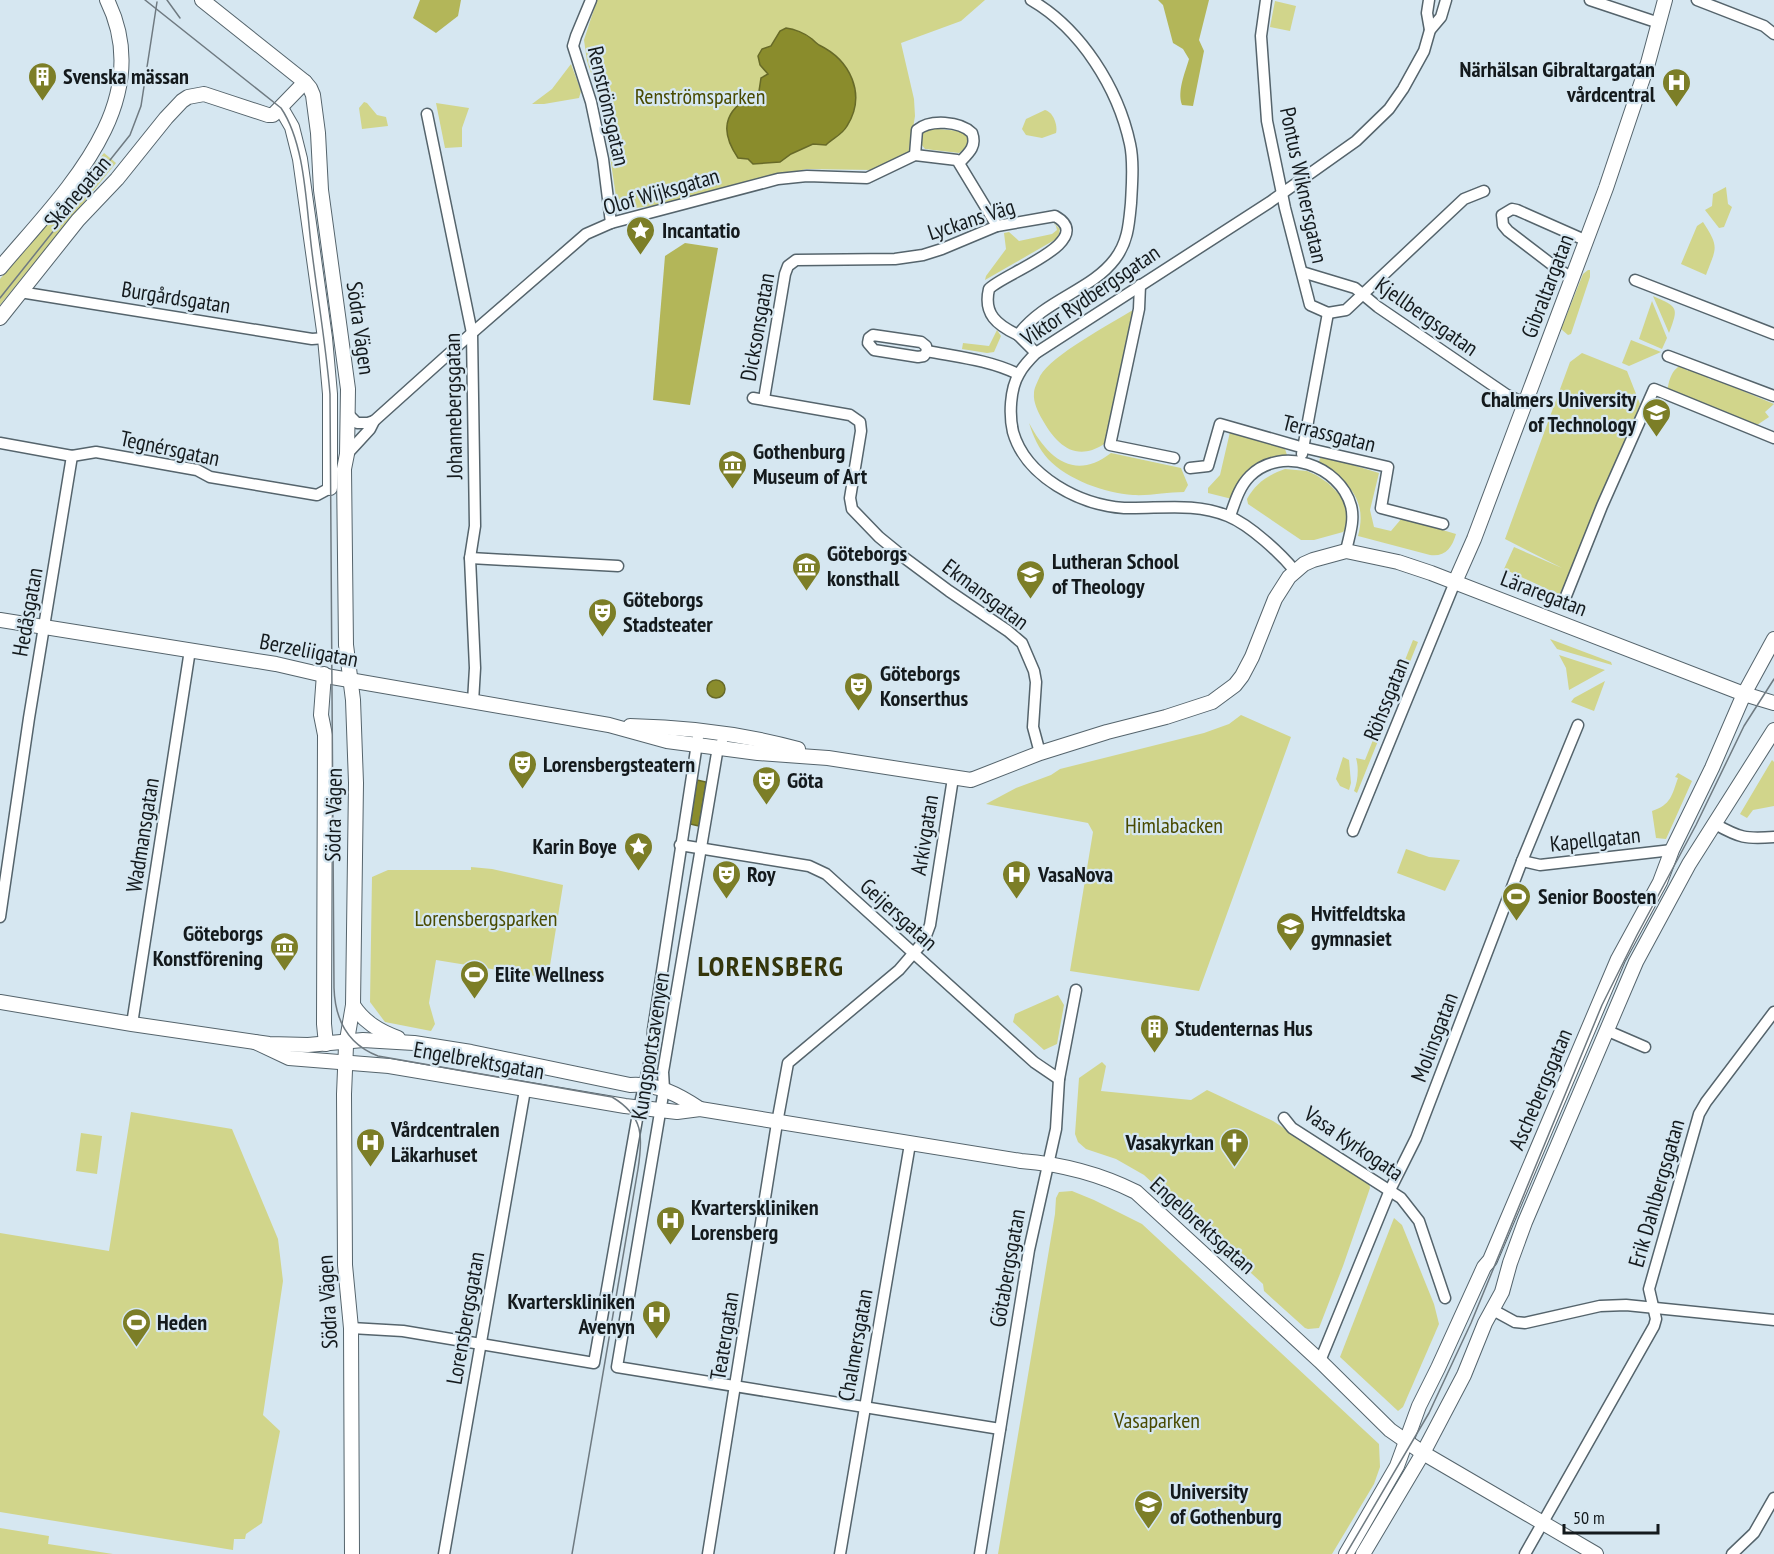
<svg xmlns="http://www.w3.org/2000/svg" width="1774" height="1554" font-family="'PT Sans Narrow',sans-serif">
<style>
.green{fill:#d1d58b}
.forest{fill:#b3b659}
.water{fill:#8a8c2c;stroke:#676a28;stroke-width:1.5}
.lines{fill:none;stroke-linecap:round;stroke-linejoin:round}
.street-casing{stroke:#55646c;stroke-width:13}
.secondary-casing{stroke:#55646c;stroke-width:16}
.street{stroke:#fff;stroke-width:10}
.secondary{stroke:#fff;stroke-width:14}
.tram{stroke:#6f7a81;stroke-width:1.5}
.labels{text-anchor:middle;dominant-baseline:central;stroke-width:4.5;stroke-linejoin:round;paint-order:stroke}
.poi-label{font-size:22px;font-weight:bold;fill:#141a1d;stroke:#d6e7f1;text-anchor:start}
.park-label{font-size:22px;fill:#494a00;stroke:#d6e7f1}
.street-label{font-size:22px;fill:#141a1d;stroke:#d6e7f1}
.district-label{font-size:28px;font-weight:bold;letter-spacing:1.5px;fill:#34350b;stroke:#d6e7f1}
</style>
<rect width="100%" height="100%" fill="#d6e7f1"/>
<g class="green">
<path d="M597 0H985L961 21 901 43 914 99 915 116 909 153 873 170 806 169 662 205 618 210 603 109 587 61 584 40Z"/>
<path d="M1275 1 1296 6 1290 31 1270 27Z"/>
<path d="M571 64 581 91 579 98 544 104H532L552 89Z"/>
<path d="M364 102 367 103 377 115 386 117 388 126 362 129 359 108Z"/>
<path d="M436 103 469 108 462 128V147L445 148Z"/>
<path d="M1045 110C1053 112 1058 125 1056 133L1042 138 1026 135 1022 129 1026 119Z"/>
<path d="M927 128 960 131 967 136 968 146 959 153 925 149 921 144 922 132Z"/>
<path d="M104 153 116 163 0 305V279Z"/>
<path d="M1726 187 1728 204 1732 207 1724 227 1719 228 1705 210 1712 206 1713 194Z"/>
<path d="M1052 221 1060 229 1058 238 985 280 986 276 1006 249 1004 233 1009 232 1019 241 1052 234 1057 230 1056 226Z"/>
<path d="M1703 222C1720 248 1716 248 1706 275L1681 264 1697 226Z"/>
<path d="M1588 270H1590V277L1571 334 1568 335 1561 329 1583 274Z"/>
<path d="M1653 296C1678 307 1679 307 1669 333Z"/>
<path d="M1652 301 1667 338 1662 349 1639 339Z"/>
<path d="M1133 310 1135 312 1104 444C1075 463 1056 444 1042 419 1038 412 1033 402 1034 393 1034 388 1038 381 1040 376 1052 355 1110 324 1133 310Z"/>
<path d="M997 330 1001 336 994 352 987 353 962 349 963 343 989 346Z"/>
<path d="M1631 340 1661 352 1629 366 1622 363Z"/>
<path d="M1582 353 1627 371 1640 404 1572 573H1570L1560 595 1504 569 1514 547 1562 568 1505 539 1570 362Z"/>
<path d="M1681 366 1688 371 1687 368 1709 377 1708 378 1711 380 1710 377 1774 404 1765 412 1769 417 1754 427 1668 393C1667 384 1672 368 1681 366Z"/>
<path d="M1029 423C1047 457 1074 482 1111 453L1181 468 1188 485 1184 492C1167 492 1150 496 1133 495 1105 493 1068 480 1048 459 1039 449 1033 436 1029 423Z"/>
<path d="M1230 432 1284 446 1287 455 1284 458 1275 459 1232 499 1208 493V488L1220 475Z"/>
<path d="M1323 456 1379 473 1370 510 1374 527 1391 531 1402 518 1456 534C1452 548 1445 557 1430 555L1358 536C1368 499 1348 482 1319 462L1320 458Z"/>
<path d="M1285 469 1307 471 1316 475 1328 483 1340 495 1348 510 1346 528 1343 532 1314 540H1301L1248 504 1247 499C1256 483 1268 475 1285 469Z"/>
<path d="M1550 639 1611 662 1612 665 1557 649Z"/>
<path d="M1413 640 1418 642 1357 793 1354 791C1358 781 1359 768 1356 758L1365 760Z"/>
<path d="M1559 655 1605 670 1569 690 1566 668Z"/>
<path d="M1605 681 1594 711 1571 702 1574 698Z"/>
<path d="M1241 715 1291 737 1199 991 1070 971 1093 832 1088 823 986 804 1016 788 1051 775 1060 769 1204 733 1229 724Z"/>
<path d="M1343 757 1349 760 1351 783 1349 790 1340 786 1336 779Z"/>
<path d="M1772 760 1774 762V806L1753 810 1747 818 1740 814Z"/>
<path d="M1678 773 1692 781 1666 839 1656 838 1652 811C1671 805 1672 795 1678 778L1675 777Z"/>
<path d="M1406 849 1429 857 1460 860 1445 891 1397 873Z"/>
<path d="M471 867 492 869 563 885 548 978 436 960 429 1003 435 1024 431 1031 385 1022 370 1002 372 877 388 870H471Z"/>
<path d="M1058 995 1064 1005 1057 1044 1044 1050 1013 1022 1015 1014Z"/>
<path d="M1102 1062 1106 1066 1101 1091 1191 1100 1207 1090 1273 1121 1360 1178 1369 1182 1370 1188 1343 1266 1319 1328 1308 1329 1305 1328 1264 1291 1263 1284 1144 1175 1116 1159 1086 1149 1078 1142 1075 1134 1079 1078Z"/>
<path d="M131 1112 232 1129 278 1239 283 1281 263 1415 280 1431 262 1523 246 1534 245 1539H234L233 1550 0 1512V1233L109 1251Z"/>
<path d="M81 1133 102 1136 97 1174 76 1171Z"/>
<path d="M1072 1191 1094 1200 1142 1224 1379 1444 1380 1467 1374 1484 1332 1554H998L1055 1214 1056 1198 1059 1192Z"/>
<path d="M1394 1218 1402 1225 1434 1304 1439 1324 1403 1407 1398 1411 1340 1357Z"/>
<path d="M0 1528 49 1536 48 1544 113 1554H0Z"/>
</g>
<g class="forest">
<path d="M420 0H461L458 16 436 33 413 18Z"/>
<path d="M1158 0H1209L1199 40 1204 51 1193 106 1182 105C1177 91 1185 73 1189 59L1183 49 1173 43 1163 5Z"/>
<path d="M685 243 718 248 690 405 653 400 665 256Z"/>
</g>
<g class="water">
<path d="M786 28C794 29 805 33 812 39 814 41 816 43 819 45 850 60 867 94 847 126 842 135 833 138 826 145L813 144 791 154 780 162 753 164 748 159 738 158C716 126 728 107 759 91L761 78 768 74 760 65 758 56 762 49 771 46 780 31Z"/>
<circle cx="716" cy="689" r="9"/>
<path d="M697 780 706 782 699 826 690 824Z"/>
</g>
<g class="lines">
<defs>
<g id="street">
<path d="M591 0 576 36 573 46 591 102 603 159 611 223"/>
<path d="M1031 0C1081 29 1118 88 1130 144 1134 162 1132 184 1131 203 1129 224 1128 242 1115 259 1091 291 1045 299 1018 335L1036 353"/>
<path d="M1266 0 1261 36 1267 121 1285 208 1310 305 1328 313 1346 310 1464 199 1484 191"/>
<path d="M1429 0 1427 13 1430 30"/>
<path d="M1590 0 1659 23"/>
<path d="M1697 0 1764 26 1774 34"/>
<path d="M427 114 472 333 475 526 470 558 475 668 473 702"/>
<path d="M915 155 917 130C930 119 960 121 972 133 977 146 969 153 960 162"/>
<path d="M1302 272 1355 288 1378 307 1507 395 1524 403"/>
<path d="M1573 278 1559 270 1508 231 1503 225 1502 215 1512 209 1517 210 1587 241"/>
<path d="M1635 280 1774 334"/>
<path d="M1140 285 1139 309 1110 445 1174 458"/>
<path d="M20 292 312 339 325 338"/>
<path d="M873 335 921 342 926 346 927 351 924 356 918 357 874 350 868 343 869 338Z"/>
<path d="M927 351C958 357 989 360 1018 374"/>
<path d="M1668 356 1774 396"/>
<path d="M753 398 850 415 860 422 861 431 850 498 852 509 879 537 906 559 949 591 1008 631 1022 643 1034 671 1036 682 1033 727 1040 753"/>
<path d="M764 399 785 274 788 266 796 260 895 259 923 255 942 249 997 226 1055 216C1100 241 1000 275 989 289 983 314 997 325 1018 335"/>
<path d="M348 414 357 423H368L374 421"/>
<path d="M0 443 72 456 96 452 197 470 210 477 317 495 330 488"/>
<path d="M347 454 370 429 374 421 472 333 586 234 611 223 778 179 807 176 867 178 915 155 957 160 997 226"/>
<path d="M1302 454 1328 313"/>
<path d="M1190 468 1208 466 1220 424 1297 446 1388 467 1381 508 1443 524"/>
<path d="M1230 516C1235 502 1239 487 1250 476 1281 445 1340 465 1351 506 1355 521 1349 536 1346 551"/>
<path d="M470 558 618 566"/>
<path d="M1295 571C1280 553 1250 525 1228 516 1194 502 1160 509 1124 508 1080 505 1026 477 1013 432 1009 415 1010 389 1019 374 1023 366 1030 359 1036 353L1270 202 1356 141 1389 109 1403 89 1424 51 1430 30 1441 17 1446 0"/>
<path d="M1566 596 1602 506 1654 389 1774 438"/>
<path d="M722 742 717 753 663 1072 664 1089 617 1367 1000 1429"/>
<path d="M1715 824C1740 838 1745 839 1774 837"/>
<path d="M1353 831 1455 582"/>
<path d="M680 845 809 866 826 874 1034 1062 1059 1079"/>
<path d="M1522 861 1540 865 1672 850"/>
<path d="M0 917 29 718 72 456"/>
<path d="M132 1024 190 650"/>
<path d="M1608 1031 1645 1047"/>
<path d="M1284 1118 1292 1128 1401 1198 1419 1221 1445 1298"/>
<path d="M1493 1310 1515 1322 1525 1323 1600 1306 1626 1305 1774 1320"/>
<path d="M351 1328 403 1331 594 1363 639 1108 652 1051 653 1030 698 737"/>
<path d="M1320 1361 1390 1190 1416 1138 1522 861 1578 725"/>
<path d="M444 1554 525 1090"/>
<path d="M708 1554 777 1123 788 1063 899 970 924 941 930 925 953 778"/>
<path d="M840 1554 910 1144"/>
<path d="M980 1554 1029 1250 1056 1129 1059 1079 1076 990"/>
<path d="M1525 1554 1654 1326 1656 1319 1649 1289 1699 1114 1706 1102 1774 1012"/>
<path d="M1732 1554 1754 1533 1774 1498"/>
</g>
<g id="secondary">
<path d="M202 0 305 82 310 88 313 95 318 133 321 190 348 389 347 454 344 469 346 645 353 700 356 783 353 1005 346 1046 344 1094 345 1265 351 1328 352 1554"/>
<path d="M281 108 292 127 300 159 325 338 330 394V488"/>
<path d="M0 268C61 195 159 105 107 0"/>
<path d="M0 318 78 220 117 179 166 118 182 101 188 97 204 94 268 115H273L305 82"/>
<path d="M1455 582 1474 539 1606 188 1648 63 1665 0"/>
<path d="M0 620 276 664 332 677 609 725 667 741 758 753 828 758 971 780 1040 753 1107 732 1166 717 1212 702 1235 685 1242 676 1252 657 1275 599 1289 577 1304 564 1313 560 1346 551 1398 562 1431 573 1744 694 1774 703"/>
<path d="M324 674 321 715 325 735 324 1024 326 1044"/>
<path d="M630 726C686 727 743 734 798 749"/>
<path d="M0 1002 132 1024 269 1044 308 1045 363 1040 414 1043 471 1052 630 1085C657 1083 679 1095 700 1109"/>
<path d="M353 1005C364 1022 379 1031 398 1038"/>
<path d="M255 1042 289 1058 389 1066 625 1106 677 1112 700 1109 1021 1161C1062 1164 1100 1174 1136 1192L1320 1361 1390 1430 1423 1453 1596 1554"/>
<path d="M1346 1554 1397 1466 1419 1406 1438 1368 1484 1267 1490 1260 1618 959 1660 882 1672 850 1712 768 1744 694 1774 639"/>
<path d="M1363 1554 1423 1453 1464 1375 1485 1323 1502 1292 1510 1263 1525 1222 1636 962 1689 864 1774 730"/>
</g>
</defs>
<use href="#street" class="street-casing"/>
<use href="#secondary" class="secondary-casing"/>
<use href="#street" class="street"/>
<use href="#secondary" class="secondary"/>
<g class="tram">
<path d="M145 0 281 108C306 145 306 208 312 252 318 300 326 346 330 394L334 988C335 1020 347 1044 378 1056L612 1097C644 1116 643 1137 638 1169L572 1554"/>
<path d="M167 0 180 18"/>
<path d="M0 298 130 135 141 106 157 2"/>
<path d="M1346 1554 1429 1413 1471 1323 1602 1005 1637 935 1696 825 1744 726 1774 679"/>
</g>
</g>
<defs>
<symbol id="building-pin" viewBox="-11 -11 22 30"><path d="M0 17L-7.5 6A9.5 9.5 0 1 1 7.5 6Z" fill="#7c7e27" stroke="#d6e7f1"/><path d="M-4-6H4V6H1V3H-1V6H-4ZM-2.5-4.3h1.7v1.8h-1.7ZM.8-4.3h1.7v1.8H.8ZM-2.5-1h1.7V.8h-1.7ZM.8-1h1.7V.8H.8Z" fill="#fff"/></symbol>
<symbol id="hospital-pin" viewBox="-11 -11 22 30"><path d="M0 17L-7.5 6A9.5 9.5 0 1 1 7.5 6Z" fill="#7c7e27" stroke="#d6e7f1"/><path d="M-5-5h3v3.5h4V-5h3V5h-3V1.5h-4V5h-3Z" fill="#fff"/></symbol>
<symbol id="sight-pin" viewBox="-11 -11 22 30"><path d="M0 17L-7.5 6A9.5 9.5 0 1 1 7.5 6Z" fill="#7c7e27" stroke="#d6e7f1"/><path d="M0-6L1.8-2.2L6-1.7L2.9 1.2L3.7 5.4L0 3.3L-3.7 5.4L-2.9 1.2L-6-1.7L-1.8-2.2Z" fill="#fff"/></symbol>
<symbol id="university-pin" viewBox="-11 -11 22 30"><path d="M0 17L-7.5 6A9.5 9.5 0 1 1 7.5 6Z" fill="#7c7e27" stroke="#d6e7f1"/><path d="M0-5L7-2L0 1L-7-2ZM-4 1L0 2.5L4 1V4Q0 6-4 4Z" fill="#fff"/></symbol>
<symbol id="museum-pin" viewBox="-11 -11 22 30"><path d="M0 17L-7.5 6A9.5 9.5 0 1 1 7.5 6Z" fill="#7c7e27" stroke="#d6e7f1"/><path d="M0-6L6-3V-2H-6V-3ZM-5-1h2V3h-2ZM-1-1h2V3h-2ZM3-1h2V3H3ZM-6 4H6V6H-6Z" fill="#fff"/></symbol>
<symbol id="theatre-pin" viewBox="-11 -11 22 30"><path d="M0 17L-7.5 6A9.5 9.5 0 1 1 7.5 6Z" fill="#7c7e27" stroke="#d6e7f1"/><path d="M-5-5.5Q0-4 5-5.5V0Q5 5 0 6Q-5 5-5 0ZM-3.3-2.5H-1v1.5H-3.3ZM1-2.5H3.3v1.5H1ZM-2.8 1Q0 5.5 2.8 1Z" fill="#fff"/></symbol>
<symbol id="stadium-pin" viewBox="-11 -11 22 30"><path d="M0 17L-7.5 6A9.5 9.5 0 1 1 7.5 6Z" fill="#7c7e27" stroke="#d6e7f1"/><path d="M0-5a6.5 5 0 1 0 0 10a6.5 5 0 1 0 0-10ZM-3.5-1.8h7v3.6h-7Z" fill="#fff"/></symbol>
<symbol id="school-pin" viewBox="-11 -11 22 30"><path d="M0 17L-7.5 6A9.5 9.5 0 1 1 7.5 6Z" fill="#7c7e27" stroke="#d6e7f1"/><path d="M0-5L7-2L0 1L-7-2ZM-4 1L0 2.5L4 1V4Q0 6-4 4Z" fill="#fff"/></symbol>
<symbol id="church-pin" viewBox="-11 -11 22 30"><path d="M0 17L-7.5 6A9.5 9.5 0 1 1 7.5 6Z" fill="#7c7e27" stroke="#d6e7f1"/><path d="M-1.2-6h2.4v3.5h3.3v2.4h-3.3V6h-2.4V-.1h-3.3v-2.4h3.3Z" fill="#fff"/></symbol>
</defs>
<g fill-rule="evenodd">
<use href="#building-pin" x="26" y="60" width="33" height="45"/>
<use href="#hospital-pin" x="1660" y="66" width="33" height="45"/>
<use href="#sight-pin" x="624" y="214" width="33" height="45"/>
<use href="#university-pin" x="1640" y="396" width="33" height="45"/>
<use href="#museum-pin" x="716" y="448" width="33" height="45"/>
<use href="#museum-pin" x="790" y="550" width="33" height="45"/>
<use href="#university-pin" x="1014" y="558" width="33" height="45"/>
<use href="#theatre-pin" x="586" y="596" width="33" height="45"/>
<use href="#theatre-pin" x="842" y="670" width="33" height="45"/>
<use href="#theatre-pin" x="506" y="748" width="33" height="45"/>
<use href="#theatre-pin" x="750" y="764" width="33" height="45"/>
<use href="#sight-pin" x="622" y="830" width="33" height="45"/>
<use href="#theatre-pin" x="710" y="858" width="33" height="45"/>
<use href="#hospital-pin" x="1000" y="858" width="33" height="45"/>
<use href="#stadium-pin" x="1500" y="880" width="33" height="45"/>
<use href="#school-pin" x="1274" y="910" width="33" height="45"/>
<use href="#museum-pin" x="268" y="930" width="33" height="45"/>
<use href="#stadium-pin" x="458" y="958" width="33" height="45"/>
<use href="#building-pin" x="1138" y="1012" width="33" height="45"/>
<use href="#hospital-pin" x="354" y="1126" width="33" height="45"/>
<use href="#church-pin" x="1218" y="1126" width="33" height="45"/>
<use href="#hospital-pin" x="654" y="1204" width="33" height="45"/>
<use href="#hospital-pin" x="640" y="1298" width="33" height="45"/>
<use href="#stadium-pin" x="120" y="1306" width="33" height="45"/>
<use href="#university-pin" x="1132" y="1488" width="33" height="45"/>
</g>
<g class="labels">
<g class="poi-label">
<text x="1655" y="69" text-anchor="end">Närhälsan Gibraltargatan<tspan x="1655" dy="25">vårdcentral</tspan></text>
<text x="63" y="76">Svenska mässan</text>
<text x="662" y="230">Incantatio</text>
<text x="1636" y="399" text-anchor="end">Chalmers University<tspan x="1636" dy="25">of Technology</tspan></text>
<text x="753" y="451">Gothenburg<tspan x="753" dy="25">Museum of Art</tspan></text>
<text x="827" y="553">Göteborgs<tspan x="827" dy="25">konsthall</tspan></text>
<text x="1052" y="561">Lutheran School<tspan x="1052" dy="25">of Theology</tspan></text>
<text x="623" y="599">Göteborgs<tspan x="623" dy="25">Stadsteater</tspan></text>
<text x="880" y="673">Göteborgs<tspan x="880" dy="25">Konserthus</tspan></text>
<text x="543" y="764">Lorensbergsteatern</text>
<text x="787" y="780">Göta</text>
<text x="617" y="846" text-anchor="end">Karin Boye</text>
<text x="747" y="874">Roy</text>
<text x="1038" y="874">VasaNova</text>
<text x="1538" y="896">Senior Boosten</text>
<text x="1311" y="913">Hvitfeldtska<tspan x="1311" dy="25">gymnasiet</tspan></text>
<text x="263" y="933" text-anchor="end">Göteborgs<tspan x="263" dy="25">Konstförening</tspan></text>
<text x="495" y="974">Elite Wellness</text>
<text x="1175" y="1028">Studenternas Hus</text>
<text x="391" y="1129">Vårdcentralen<tspan x="391" dy="25">Läkarhuset</tspan></text>
<text x="1214" y="1142" text-anchor="end">Vasakyrkan</text>
<text x="691" y="1207">Kvarterskliniken<tspan x="691" dy="25">Lorensberg</tspan></text>
<text x="635" y="1301" text-anchor="end">Kvarterskliniken<tspan x="635" dy="25">Avenyn</tspan></text>
<text x="157" y="1322">Heden</text>
<text x="1170" y="1491">University<tspan x="1170" dy="25">of Gothenburg</tspan></text>
</g>
<g class="park-label">
<text x="700" y="96">Renströmsparken</text>
<text x="1174" y="825">Himlabacken</text>
<text x="486" y="918">Lorensbergsparken</text>
<text x="1157" y="1420">Vasaparken</text>
</g>
<g class="street-label">
<text transform="translate(609 106) rotate(77)">Renströmsgatan</text>
<text transform="translate(1304 185) rotate(78)">Pontus Wiknersgatan</text>
<text transform="translate(661 191) rotate(-16)">Olof Wijksgatan</text>
<text transform="translate(77 192) rotate(-49)">Skånegatan</text>
<text transform="translate(971 219) rotate(-18)">Lyckans Väg</text>
<text transform="translate(1547 286) rotate(-69)">Gibraltargatan</text>
<text transform="translate(1090 295) rotate(-34)">Viktor Rydbergsgatan</text>
<text transform="translate(176 297) rotate(9)">Burgårdsgatan</text>
<text transform="translate(1427 316) rotate(35)">Kjellbergsgatan</text>
<text transform="translate(757 327) rotate(-80)">Dicksonsgatan</text>
<text transform="translate(361 328) rotate(82)">Södra Vägen</text>
<text transform="translate(453 406) rotate(-91)">Johannebergsgatan</text>
<text transform="translate(1329 433) rotate(14)">Terrassgatan</text>
<text transform="translate(170 448) rotate(12)">Tegnérsgatan</text>
<text transform="translate(1544 593) rotate(21)">Läraregatan</text>
<text transform="translate(986 594) rotate(37)">Ekmansgatan</text>
<text transform="translate(27 612) rotate(-80)">Hedåsgatan</text>
<text transform="translate(309 650) rotate(11)">Berzeliigatan</text>
<text transform="translate(1386 699) rotate(-68)">Röhssgatan</text>
<text transform="translate(333 815) rotate(-89)">Södra Vägen</text>
<text transform="translate(142 835) rotate(-81)">Wadmansgatan</text>
<text transform="translate(924 835) rotate(-81)">Arkivgatan</text>
<text transform="translate(1595 839) rotate(-6)">Kapellgatan</text>
<text transform="translate(899 914) rotate(42)">Geijersgatan</text>
<text transform="translate(1434 1037) rotate(-69)">Molinsgatan</text>
<text transform="translate(650 1046) rotate(-81)">Kungsportsavenyen</text>
<text transform="translate(479 1060) rotate(10)">Engelbrektsgatan</text>
<text transform="translate(1540 1089) rotate(-67)">Aschebergsgatan</text>
<text transform="translate(1354 1143) rotate(34)">Vasa Kyrkogata</text>
<text transform="translate(1656 1193) rotate(-74)">Erik Dahlbergsgatan</text>
<text transform="translate(1203 1225) rotate(42)">Engelbrektsgatan</text>
<text transform="translate(1007 1268) rotate(-80)">Götabergsgatan</text>
<text transform="translate(327 1302) rotate(-93)">Södra Vägen</text>
<text transform="translate(465 1318) rotate(-80)">Lorensbergsgatan</text>
<text transform="translate(724 1336) rotate(-81)">Teatergatan</text>
<text transform="translate(855 1345) rotate(-80)">Chalmersgatan</text>
</g>
<g class="district-label">
<text x="771" y="965">LORENSBERG</text>
</g>
</g>
<path d="M1564 1524v9h94v-9" fill="none" stroke="#141a1d" stroke-width="3"/>
<text x="1573" y="1524" font-size="18" fill="#141a1d" stroke="#d6e7f1" stroke-width="4.5" paint-order="stroke">50 m</text>
</svg>
